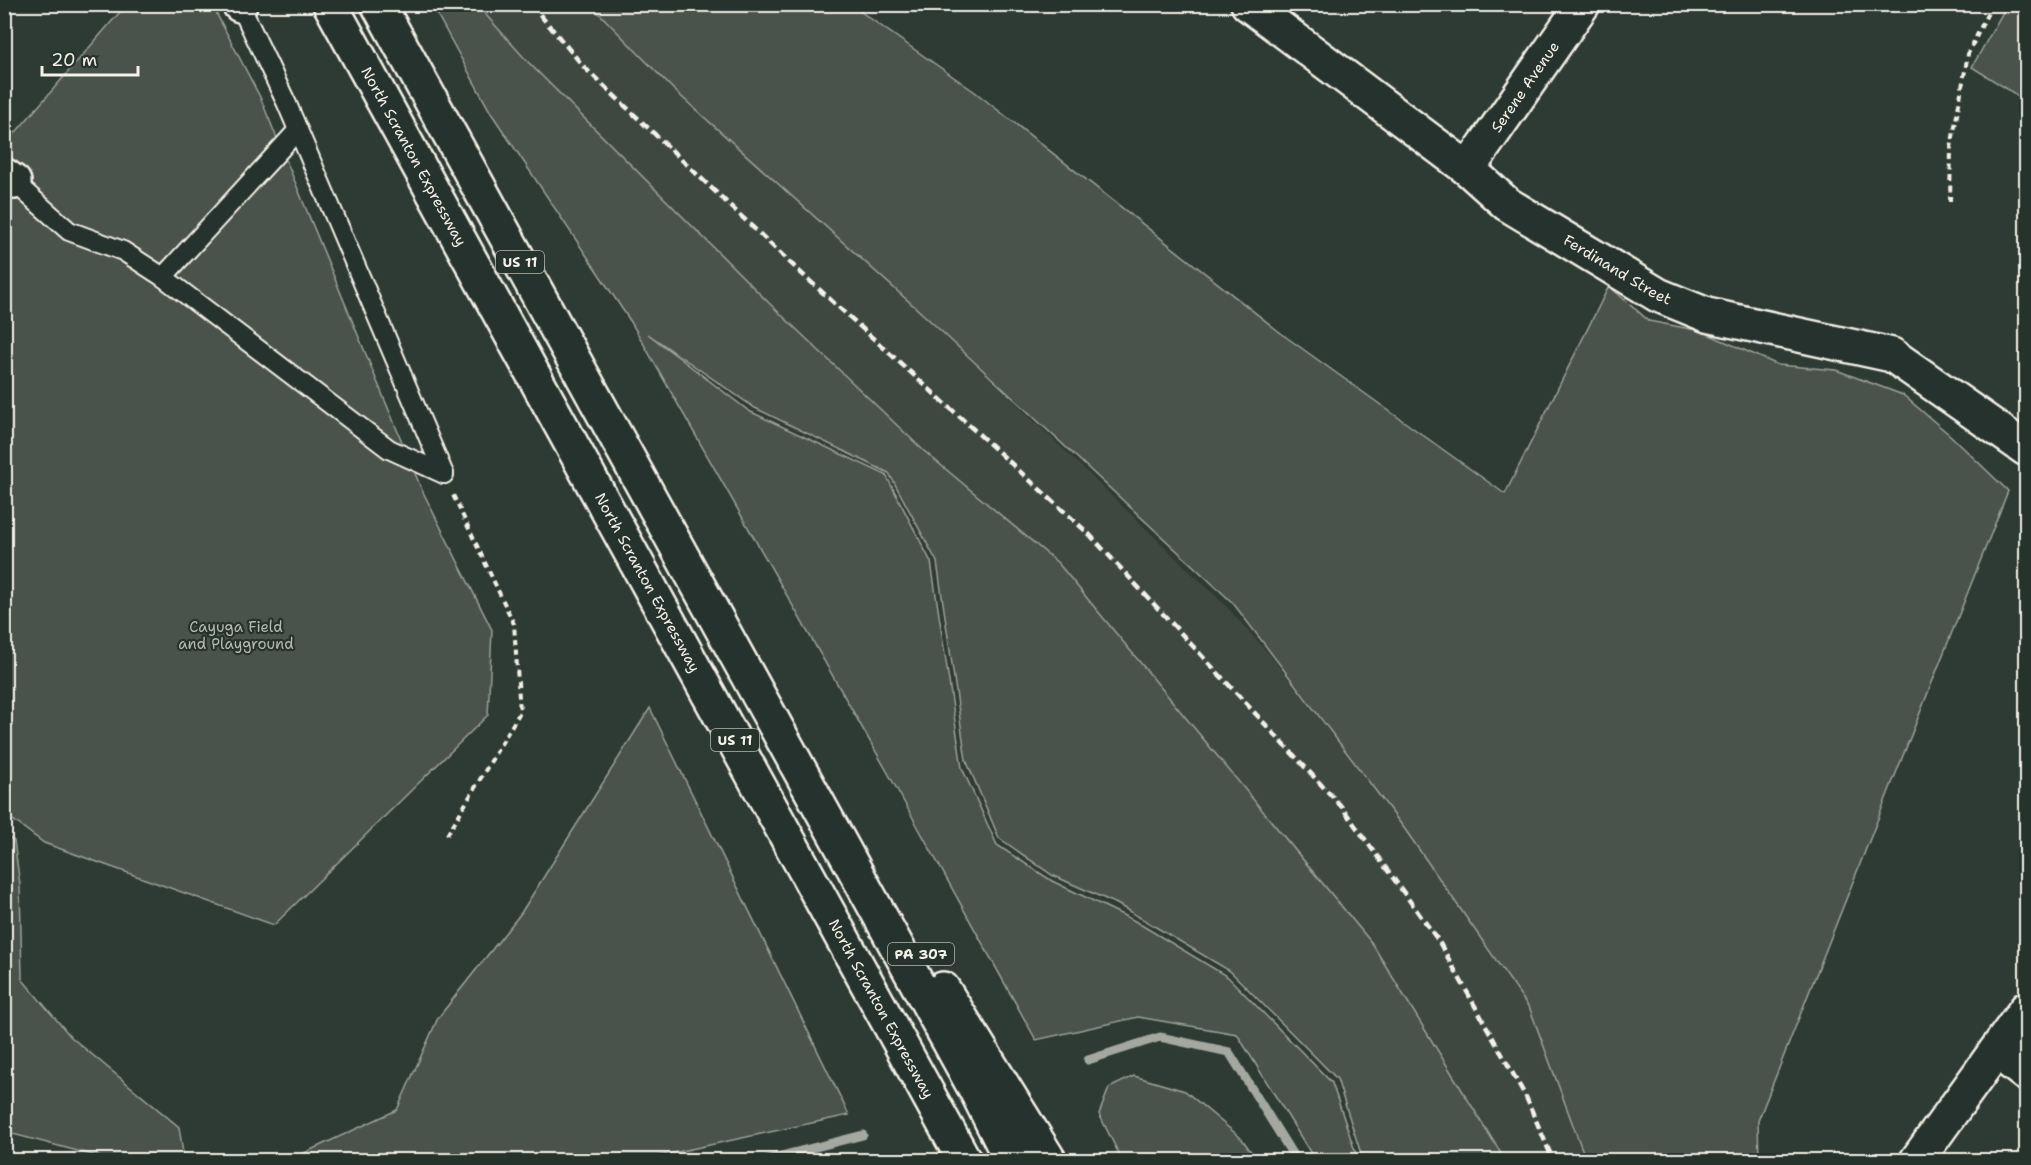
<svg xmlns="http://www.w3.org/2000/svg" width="2031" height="1165" font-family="'Shantell Sans',sans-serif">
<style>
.built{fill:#3c4841}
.green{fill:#48524c;stroke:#9ea29a;stroke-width:1.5}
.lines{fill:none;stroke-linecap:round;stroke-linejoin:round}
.stream{stroke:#a4a8a0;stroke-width:9}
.service-casing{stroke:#f4f1e8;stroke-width:22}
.minor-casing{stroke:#f4f1e8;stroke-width:38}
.motorway-casing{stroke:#f4f1e8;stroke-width:38}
.path{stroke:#f4f1e8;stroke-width:4;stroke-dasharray:6 4.5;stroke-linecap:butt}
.service{stroke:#26332d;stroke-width:18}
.minor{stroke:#26332d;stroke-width:33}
.motorway{stroke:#26332d;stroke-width:33}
.rail{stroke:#f4f1e8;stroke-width:4.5;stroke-dasharray:9 4.5;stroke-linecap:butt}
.labels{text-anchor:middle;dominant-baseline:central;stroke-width:4.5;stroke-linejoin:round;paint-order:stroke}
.shield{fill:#26332d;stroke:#b6b8b0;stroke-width:1.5}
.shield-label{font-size:14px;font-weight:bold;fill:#f4f1e8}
.street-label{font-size:15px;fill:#f4f1e8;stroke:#26332d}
.park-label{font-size:15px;fill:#b8b9b1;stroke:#26332d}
</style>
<rect width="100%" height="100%" fill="#2e3b34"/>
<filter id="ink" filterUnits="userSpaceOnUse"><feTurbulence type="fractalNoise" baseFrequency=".0167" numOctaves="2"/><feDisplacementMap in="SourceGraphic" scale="12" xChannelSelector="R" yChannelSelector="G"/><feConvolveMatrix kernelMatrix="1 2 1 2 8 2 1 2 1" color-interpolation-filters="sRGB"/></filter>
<g filter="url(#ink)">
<path class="built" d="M477 5H591L674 90 926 317 1223 603 1270 655 1404 828 1530 1009 1586 1160H1505L1371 942 1058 563 924 451 769 303 528 62Z"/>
<g class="green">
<path d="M126 5H212L260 97 421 488 492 630 488 715 274 925 44 843 5 814 4 146Z"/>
<path d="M432 5H477L528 62 769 303 924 451 1058 563 1371 942 1505 1160H1363L1337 1079 1230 971 1117 904 1052 875 999 838 966 760 937 562 889 473 755 408 648 334 749 411 886 475 931 562 962 768 997 845 1052 881 1133 920 1228 977 1332 1083 1358 1160H1315L1237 1034 1138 1017 1036 1040 888 773 631 322 491 113Z"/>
<path d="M591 5H851L975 92 1286 337 1505 494 1609 286 1649 321 1701 331 1778 365 1836 370 1903 395 1951 436 2008 491 1758 1121 1759 1160H1586L1530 1009 1404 828 1233 603 926 317 674 90Z"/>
<path d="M2007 5H2026V101L1972 67Z"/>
<path d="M650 708 849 1115 640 1160H289L397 1110 438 1018 521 913Z"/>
<path d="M4 834 14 841 20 885 22 979 71 1037 179 1127 184 1160H112L5 1132Z"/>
<path d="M1134 1076 1185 1091 1242 1139 1257 1160H1122L1099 1114 1109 1088Z"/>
</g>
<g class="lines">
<g class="stream">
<path d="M1088 1060 1160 1037 1229 1052 1296 1160"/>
<path d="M4 1157 19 1160"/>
<path d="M765 1160 863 1135"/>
</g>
<defs>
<g id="service">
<path d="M240 5 287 104 444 474"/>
<path d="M14 182 69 231 123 251 163 277 389 449 444 474"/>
<path d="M163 277 298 130"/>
</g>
<g id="minor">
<path d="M239 4 240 5"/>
<path id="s1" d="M1248 4 1468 169 1507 204 1658 295 1707 315 1892 355 2026 449"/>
<path id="s2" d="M1468 169 1583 4"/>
<path d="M4 175 14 182"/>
<path d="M1996 1051 2026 1074"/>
<path d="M1917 1160 2026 1009"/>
</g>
<g id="motorway">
<path id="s3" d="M330 4 964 1160"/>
<path d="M378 4 978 1094 1011 1160"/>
<path d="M943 989 1049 1160"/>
</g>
</defs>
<use href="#service" class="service-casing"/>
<use href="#minor" class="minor-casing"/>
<use href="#motorway" class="motorway-casing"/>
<g class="path">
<path d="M1950 202 1951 148 1968 54 1992 4"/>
<path d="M447 835 520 712 514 624 453 495"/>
</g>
<use href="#service" class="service"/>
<use href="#minor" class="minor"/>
<use href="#motorway" class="motorway"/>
<path class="rail" d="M531 4 584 67 800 272 1089 534 1341 806 1438 940 1526 1097 1553 1160"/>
</g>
</g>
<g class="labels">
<g class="shield">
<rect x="496" y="251" width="48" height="22" rx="4.5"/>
<rect x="711" y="729" width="48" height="22" rx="4.5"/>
<rect x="888" y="943" width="66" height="22" rx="4.5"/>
</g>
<g class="shield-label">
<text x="520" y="262">US 11</text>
<text x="735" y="740">US 11</text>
<text x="921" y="954">PA 307</text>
</g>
<g class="street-label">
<text stroke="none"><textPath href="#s2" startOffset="100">Serene Avenue</textPath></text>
<text stroke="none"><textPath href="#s3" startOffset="174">North Scranton Expressway</textPath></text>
<text stroke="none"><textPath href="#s1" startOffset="456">Ferdinand Street</textPath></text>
<text stroke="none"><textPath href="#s3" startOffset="660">North Scranton Expressway</textPath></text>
<text stroke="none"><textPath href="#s3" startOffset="1146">North Scranton Expressway</textPath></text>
</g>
<g class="park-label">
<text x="236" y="627">Cayuga Field<tspan x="236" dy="17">and Playground</tspan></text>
</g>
</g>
<rect width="2031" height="1165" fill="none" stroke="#26332d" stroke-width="24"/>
<rect x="12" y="12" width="2007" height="1141" fill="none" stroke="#f4f1e8" stroke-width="2" filter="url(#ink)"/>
<path d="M42 66v9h96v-9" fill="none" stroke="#f4f1e8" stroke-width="3"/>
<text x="51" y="66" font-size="18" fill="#f4f1e8" stroke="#26332d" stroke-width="4.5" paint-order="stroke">20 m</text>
</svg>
